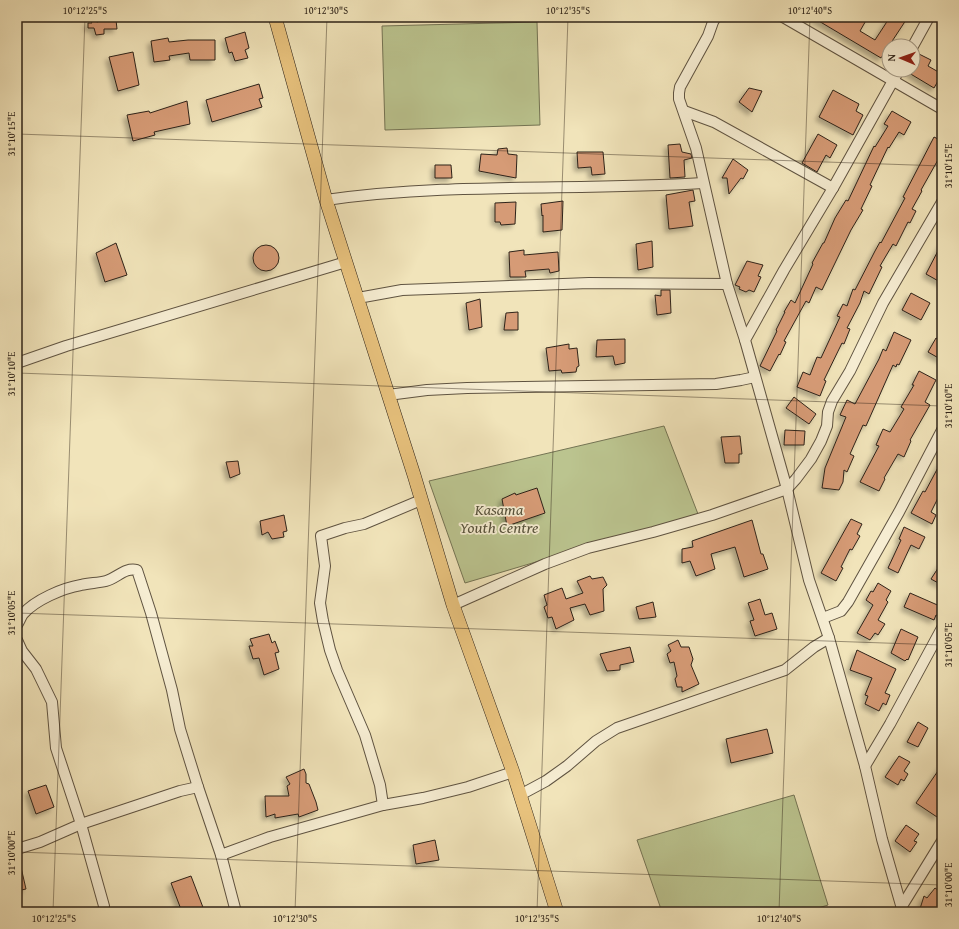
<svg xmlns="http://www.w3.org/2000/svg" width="959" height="929" font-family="'Gentium Book Plus',serif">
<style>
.green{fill:#bbc48f;stroke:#747454}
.building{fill:#d69b76;stroke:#2e2319;filter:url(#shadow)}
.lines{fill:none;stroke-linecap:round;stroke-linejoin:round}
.minor-casing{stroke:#5f5341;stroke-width:12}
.major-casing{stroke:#2e2319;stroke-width:14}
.minor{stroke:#f6edd2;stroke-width:10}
.major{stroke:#e8c27d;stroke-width:13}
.ticks{fill:none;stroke:#2e2319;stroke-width:1;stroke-opacity:0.45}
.labels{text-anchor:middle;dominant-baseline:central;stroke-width:3.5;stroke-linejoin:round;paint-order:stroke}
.park-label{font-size:16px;font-style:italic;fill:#58533c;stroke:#f6edd2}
.neatline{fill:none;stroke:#2e2319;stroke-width:1.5}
.ticks-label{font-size:10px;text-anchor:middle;fill:#2e2319}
</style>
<defs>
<filter id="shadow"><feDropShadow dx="-3.5" dy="3.5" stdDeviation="2" flood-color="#0004"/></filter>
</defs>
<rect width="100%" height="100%" fill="#f1e4ba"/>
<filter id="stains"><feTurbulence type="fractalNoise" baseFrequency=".005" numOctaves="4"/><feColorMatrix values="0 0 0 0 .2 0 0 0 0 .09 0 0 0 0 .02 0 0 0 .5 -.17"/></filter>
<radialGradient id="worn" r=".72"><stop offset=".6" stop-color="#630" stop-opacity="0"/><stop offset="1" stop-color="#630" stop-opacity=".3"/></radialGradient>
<g class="green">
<path d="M537 22 540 125 385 130 382 26Z"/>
<path d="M664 426 698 514 465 583 429 481Z"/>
<path d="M794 795 828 905 805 912H662L637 840Z"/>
</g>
<g class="building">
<path d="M99 17H106L107 21 116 20 117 29H104V34L96 35 94 28H88V23H92L90 20 98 22Z"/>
<path d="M812 17H868L860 31 875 40 890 17H908L881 58Z"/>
<path d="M245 32 249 48 245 50 248 58 235 61 232 52 229 53 225 38Z"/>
<path d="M168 38 169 42 188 40H215V60H190L189 53 169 56 170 60 154 62 151 41Z"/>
<path d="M133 52 139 85 118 91 109 57Z"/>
<path d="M919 54 931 60 928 66 942 74 934 88 909 73 910 70H913V65Z"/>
<path d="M259 84 263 98 259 99 262 107 212 122 206 100Z"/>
<path d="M749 88 762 91 752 112 739 102Z"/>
<path d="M833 90 859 104 856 111 863 115 853 135 819 117Z"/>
<path d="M187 101 190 124 154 132 155 135 133 141 127 115 149 111 150 113Z"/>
<path d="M892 111 911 122 904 135 899 132 889 148 888 147 870 185 872 186 861 209 863 210 851 230 822 290 816 287 809 303 806 301 784 341 786 342 780 355 779 354 770 371 760 366 777 331 776 330 785 312H784L791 300 795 303 813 264 812 263 823 243H824L835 218 846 200 848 201 874 146 875 147 888 126 884 124Z"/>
<path d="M818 134 837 145 830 158 826 155 817 172 802 163Z"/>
<path d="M934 137 942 141V150L939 158 921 190 922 191 912 209 916 211 910 223 908 222 896 246 893 244 880 266 882 267 869 294 864 291 860 303 847 328 850 329 844 344 842 343 824 380 826 381 820 396 797 387 803 372 810 375 817 357 821 358 840 317 837 316 843 304 847 306 853 289 855 290 875 251 880 242 881 243 905 198 903 197Z"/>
<path d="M680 144 682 152 691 154 692 158 684 160 685 177 670 178 668 145Z"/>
<path d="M507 148 508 154 517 155 516 178 479 171 481 154 497 155 498 149Z"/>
<path d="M577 152H603L605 174 592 175 591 167 578 168Z"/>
<path d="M733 159 748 170 743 179 741 178 729 194 727 178H722Z"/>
<path d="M435 165H451L452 178H435Z"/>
<path d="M693 190 695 201 689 202 693 226 669 229 666 195Z"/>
<path d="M563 201 562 230 543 232V215L542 216 541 204Z"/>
<path d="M516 202 515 224 501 225 500 222H495V203Z"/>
<path d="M652 241 653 267 638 270 636 244Z"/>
<path d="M116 243 127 275 105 282 96 253Z"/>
<path d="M942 243V283L926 274Z"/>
<circle cx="266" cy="258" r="13"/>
<path d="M524 250V255L558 252 559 271 550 273 549 269 525 271 526 277H510L509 252Z"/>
<path d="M747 261 763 265 758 276 761 277 754 292 749 290 746 292 739 289 740 287 735 285Z"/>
<path d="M661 290H670L671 313 657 315 655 295 661 296Z"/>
<path d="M911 293 930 303 921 320 902 310Z"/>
<path d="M480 299 482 327 469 330 466 303Z"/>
<path d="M518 312V330H504L506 313Z"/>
<path d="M894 332 911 340 899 365 897 364 896 367 893 365 866 426 863 425 850 454 854 456 847 472 844 470 843 482 839 490 822 488 825 468 846 417 840 415 847 400 855 404 879 359 883 349 886 351Z"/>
<path d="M936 338 942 341V360L928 352Z"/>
<path d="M625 339V363L615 365 613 356 596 357 597 340Z"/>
<path d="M569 344V349L577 348 579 366 577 367 576 372 562 373 561 370 549 371 546 348Z"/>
<path d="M919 371 936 380 925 402 930 405 910 440 911 441 904 457 898 454 884 478 885 479 879 491 860 482 879 446 876 445 883 429 890 432 904 409 901 407 914 385H912Z"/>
<path d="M794 397 816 414 809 424 786 408Z"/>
<path d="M785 430 805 431 804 445H784Z"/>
<path d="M740 436 742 454H739V463H725L721 437Z"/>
<path d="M942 460V496L940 494 931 512 936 515 932 524 911 513 923 491 925 492Z"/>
<path d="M238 461 240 474 230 478 226 462Z"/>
<path d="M537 488 545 513 507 526 502 499 515 493 516 495Z"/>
<path d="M284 515 287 531 283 532 284 537 272 539 268 532 262 535 260 521Z"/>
<path d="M851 519 862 524 857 534 860 536 852 550 850 549 841 567 843 568 836 581 821 573Z"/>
<path d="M752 520 761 554H763L768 569 744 577 735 547 711 554 715 569 696 576 690 561 682 563V549L693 547 692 541Z"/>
<path d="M904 527 925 537 919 549 911 545 898 573 888 568 901 540 899 539Z"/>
<path d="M942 562V585L931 579Z"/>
<path d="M590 576 592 579 603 577 607 585 603 589 604 611 590 615 585 604 570 608 574 620 556 629 552 617 548 618 544 607 547 605 544 595 562 588 566 599 583 593 577 581Z"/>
<path d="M878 583 891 591 886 600 888 602 878 620 885 624 878 635 875 633 870 640 857 633 873 605 866 600 871 591 873 592Z"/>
<path d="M910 593 942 607V617L936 615 934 620 904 607Z"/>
<path d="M760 599 765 615 772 613 777 629 755 636 750 621 754 620 748 603Z"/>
<path d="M653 602 656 617 639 619 636 607Z"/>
<path d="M901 629 918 637 908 660 907 659 905 661 891 653Z"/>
<path d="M269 634 272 643 275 641 279 652 275 653 279 669 264 675 259 658 253 659 249 646H253L250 639Z"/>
<path d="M678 640 681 647H689L693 659 691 665 699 684 682 692V687H677L675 679 677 676 674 662 670 663 667 654 671 651 668 645Z"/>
<path d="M630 647 634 662 620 665V670L607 671 600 654Z"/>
<path d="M857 650 896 669 885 693 890 695 886 705 883 703 879 711 865 704 868 696 865 695 872 678 850 670Z"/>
<path d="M918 722 928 728 918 747 907 742Z"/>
<path d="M767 729 773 753 731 763 726 739Z"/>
<path d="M899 756 910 762 904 771 908 774 904 781 901 779 898 785 885 777Z"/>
<path d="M942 765V808L937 817 916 803Z"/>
<path d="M304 769 306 774V783L309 784 316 802 318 810 299 817 298 814 275 818V814L266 817 265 796H289L287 786 290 784 286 777Z"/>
<path d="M46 785 54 807 36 814 28 791Z"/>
<path d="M906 825 919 834 914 841 917 842 910 852 895 841Z"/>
<path d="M435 840 439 860 416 864 413 845Z"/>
<path d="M20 863 26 889 17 891V864Z"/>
<path d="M191 876 204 910 196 912H182L171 883Z"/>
<path d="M935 888 942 893V901L938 905 942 910V912H919L924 896 927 898Z"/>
</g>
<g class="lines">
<defs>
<g id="minor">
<path d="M716 17 713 22 708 36 680 87 679 93V99L696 148 727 284 745 340"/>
<path d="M783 17 942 109"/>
<path d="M913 46 929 17"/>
<path d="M899 70 833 188 784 270 745 340 787 489 809 580 829 638 865 766 882 839 903 912"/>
<path d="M684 111 714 122 833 188"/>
<path d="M326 200C451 182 578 191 703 183"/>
<path d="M358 298 402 290 537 285 589 283 727 284"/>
<path d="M17 363 66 346 346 262"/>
<path d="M388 395 427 390 467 388 716 384 741 380 755 377"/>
<path d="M453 605 545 564 588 548 653 532 712 515 787 489 796 479 811 459 821 441 827 426 828 412 832 401 850 371 883 303 942 202"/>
<path d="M823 618 841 611 848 602 899 512 942 430"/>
<path d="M17 625C19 622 21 617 23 614 35 600 63 588 81 585 89 583 98 583 106 581 117 578 125 567 137 570L151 613 172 690 180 729 198 787"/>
<path d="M17 640 22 651 36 669 52 702 56 748 81 824 104 906"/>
<path d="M865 766 890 724 942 628"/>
<path d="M520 795 546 781 567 766 596 741 617 728 785 670 814 647 829 638"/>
<path d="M383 805 380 785 365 735 337 670 330 650 323 621 320 603 325 566 321 536 345 528 364 524 421 500"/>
<path d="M17 849 40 842 81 824 180 791 198 787 221 855 270 837 383 805 423 798 468 787 513 772"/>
<path d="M221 855 236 912"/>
<path d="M902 906 942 841"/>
</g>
<path id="major" d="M275 17 326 200 414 475 453 605 513 772 557 912"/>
</defs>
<use href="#minor" class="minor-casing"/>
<use href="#major" class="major-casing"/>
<use href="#minor" class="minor"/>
<use href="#major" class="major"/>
</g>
<path class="ticks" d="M17 134 942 166M17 373 942 406M17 613 942 645M17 852 942 885M53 912 85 17M295 912 327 17M537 912 568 17M779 912 810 17"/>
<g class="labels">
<g class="park-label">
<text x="499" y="509">Kasama<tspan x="499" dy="18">Youth Centre</tspan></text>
</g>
</g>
<rect width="959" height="929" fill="none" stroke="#f1e4ba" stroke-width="44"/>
<g transform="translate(901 58) rotate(272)"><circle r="19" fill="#f6edd2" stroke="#a69c88"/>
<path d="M0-3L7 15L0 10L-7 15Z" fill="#8f2418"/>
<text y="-6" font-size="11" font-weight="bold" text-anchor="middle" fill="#2e2319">N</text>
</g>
<rect x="22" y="22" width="915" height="885" class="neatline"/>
<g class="ticks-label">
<text x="85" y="14">10°12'25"S</text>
<text x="326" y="14">10°12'30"S</text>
<text x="568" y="14">10°12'35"S</text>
<text x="810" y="14">10°12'40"S</text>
<text transform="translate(11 134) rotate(-90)" y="4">31°10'15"E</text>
<text transform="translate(948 166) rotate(-90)" y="4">31°10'15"E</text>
<text transform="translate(11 374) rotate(-90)" y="4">31°10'10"E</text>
<text transform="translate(948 406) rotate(-90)" y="4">31°10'10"E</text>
<text transform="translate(11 613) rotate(-90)" y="4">31°10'05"E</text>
<text transform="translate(948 645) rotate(-90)" y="4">31°10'05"E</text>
<text transform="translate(11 853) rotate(-90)" y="4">31°10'00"E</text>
<text transform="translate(948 885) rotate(-90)" y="4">31°10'00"E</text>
<text x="54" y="922">10°12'25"S</text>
<text x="295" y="922">10°12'30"S</text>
<text x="537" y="922">10°12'35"S</text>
<text x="779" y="922">10°12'40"S</text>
</g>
<rect width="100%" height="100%" filter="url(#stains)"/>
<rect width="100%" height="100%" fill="url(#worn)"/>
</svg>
